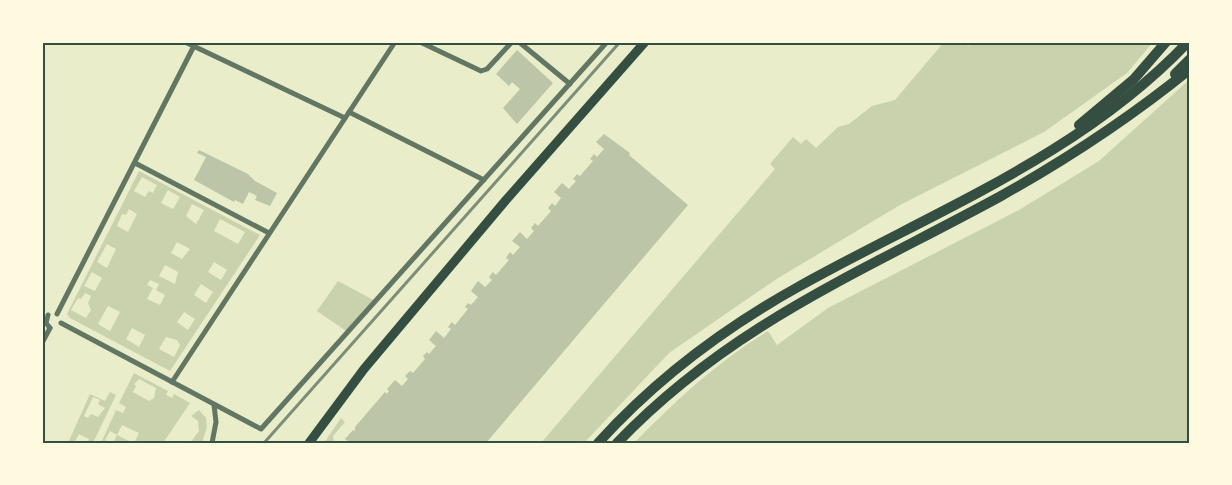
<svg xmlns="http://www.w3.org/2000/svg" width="1232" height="485" font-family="'Archivo Narrow',sans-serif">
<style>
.green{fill:#cad2ad;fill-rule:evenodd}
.building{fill:#bcc5a7}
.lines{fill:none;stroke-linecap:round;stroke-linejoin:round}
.minor{stroke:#617663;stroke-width:5}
.primary{stroke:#344e41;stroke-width:9}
.motorway{stroke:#344e41;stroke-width:10}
.rail{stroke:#7c8e77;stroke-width:3}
.neatline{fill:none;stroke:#344e41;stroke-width:2}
</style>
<rect width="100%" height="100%" fill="#e9edc9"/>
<g class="green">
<path d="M944 42H963L968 46 975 42H1153L1127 73 1044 132 900 205 775 280 669 353 584 443H541L775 169 770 164 793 137 801 144 806 139 816 148 838 127 849 124 872 106 895 100Z"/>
<path d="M1190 79V443H634C675 401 718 361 768 331L777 345 828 308 1019 210 1099 161Z"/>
<path d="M139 171 260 235 170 371 70 318 67 314ZM142 177 157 185 153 193 149 191 145 197 134 191ZM168 190 180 197 173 209 161 203ZM192 204 204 210 196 224 186 216ZM129 209 137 214 128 232 117 226 122 214 126 215ZM220 219 245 232 238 244 214 231ZM177 242 190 249 182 259 171 253ZM107 244 116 249 107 268 97 262ZM214 262 227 270 221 280 208 272ZM165 265 178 272 175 284 159 276ZM92 272 102 278 95 291 84 286ZM150 280 159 284 156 290 165 295 160 305 147 299 153 288 147 285ZM201 284 213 292 206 303 194 295ZM85 293 91 296 88 303 91 310 86 318 71 310 78 298 81 299ZM108 306 120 312 110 331 98 324ZM184 312 195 319 188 330 177 322ZM132 328 145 335 139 347 126 339ZM166 337 177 340 180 345 174 357 159 349Z"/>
<path d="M338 281 377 302 349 333 317 311Z"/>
<path d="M134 373 168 391 166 395 172 398 174 394 190 403 163 443H134L139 433 122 425 117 435 133 443H113L117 435 110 431 105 440 111 443 102 441 116 410 123 413 126 407 119 403ZM139 379 156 388 154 398 149 401 133 392 136 386 134 384Z"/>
<path d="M110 392 116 395 93 443H87L89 439 79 434 74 443H68L90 394 105 401ZM93 397 100 400 98 404 105 408 98 417 91 414 88 418 84 416Z"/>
<path d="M199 410 206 418 207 427 202 443H190L199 431 198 421 191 416Z"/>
<path d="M341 418 345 422 333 436 334 443H324Z"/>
</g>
<g class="building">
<path d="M517 50 553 83 517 124 503 108 520 89 512 82 509 86 496 74Z"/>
<path d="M604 134 630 153 629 155 688 205 486 443H350L345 439 353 430 355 431V427L385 392 387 394 389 391 387 389 395 380 402 386 408 379 405 376 410 371 413 373 425 359 423 356 427 352 429 354 436 346 429 340 436 331 444 338 451 329 448 327 452 322 455 325 468 309 465 307 468 303 471 305 478 297 471 291 478 281 485 287 492 280 489 277 493 272 496 275 509 260 506 258 510 252 513 255 520 247 512 241 520 232 527 239 534 231 531 228 535 223 538 226 551 211 548 208 552 203 555 206 561 198 554 192 562 183 569 189 576 181 573 179 577 174 580 176 593 161 590 159 594 154 597 157 604 149 596 142Z"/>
<path d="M199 150 248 174 255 181 277 193 270 206 255 200 257 196 249 192 243 204 235 200 234 202 194 180 206 157 197 153Z"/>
</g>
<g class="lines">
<g class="minor">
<path d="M185 42 345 118"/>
<path d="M420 42 481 71 487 69 512 42"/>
<path d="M519 42 570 84"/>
<path d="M349 112 484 180"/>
<path d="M135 163 269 233"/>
<path d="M57 314 196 42"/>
<path d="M48 315 46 323 50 328"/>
<path d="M61 323 261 429 607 42"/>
<path d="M42 343 50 328"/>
<path d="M172 382 395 42"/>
<path d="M212 443 216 422 214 405"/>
</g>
<path class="primary" d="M309 443 364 369 506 200 645 42"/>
<g class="motorway">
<path d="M1175 74 1190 59"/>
<path d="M1079 125 1134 79 1166 42"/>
<path d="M598 443C655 380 724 328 798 287 932 212 1080 156 1188 42"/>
<path d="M617 443C731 324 860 273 1001 196 1067 159 1131 117 1190 69"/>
</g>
<path class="rail" d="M264 443 620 42"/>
</g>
<rect width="1232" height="485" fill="none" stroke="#fefae0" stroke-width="87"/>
<rect x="44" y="44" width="1144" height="398" class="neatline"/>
</svg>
